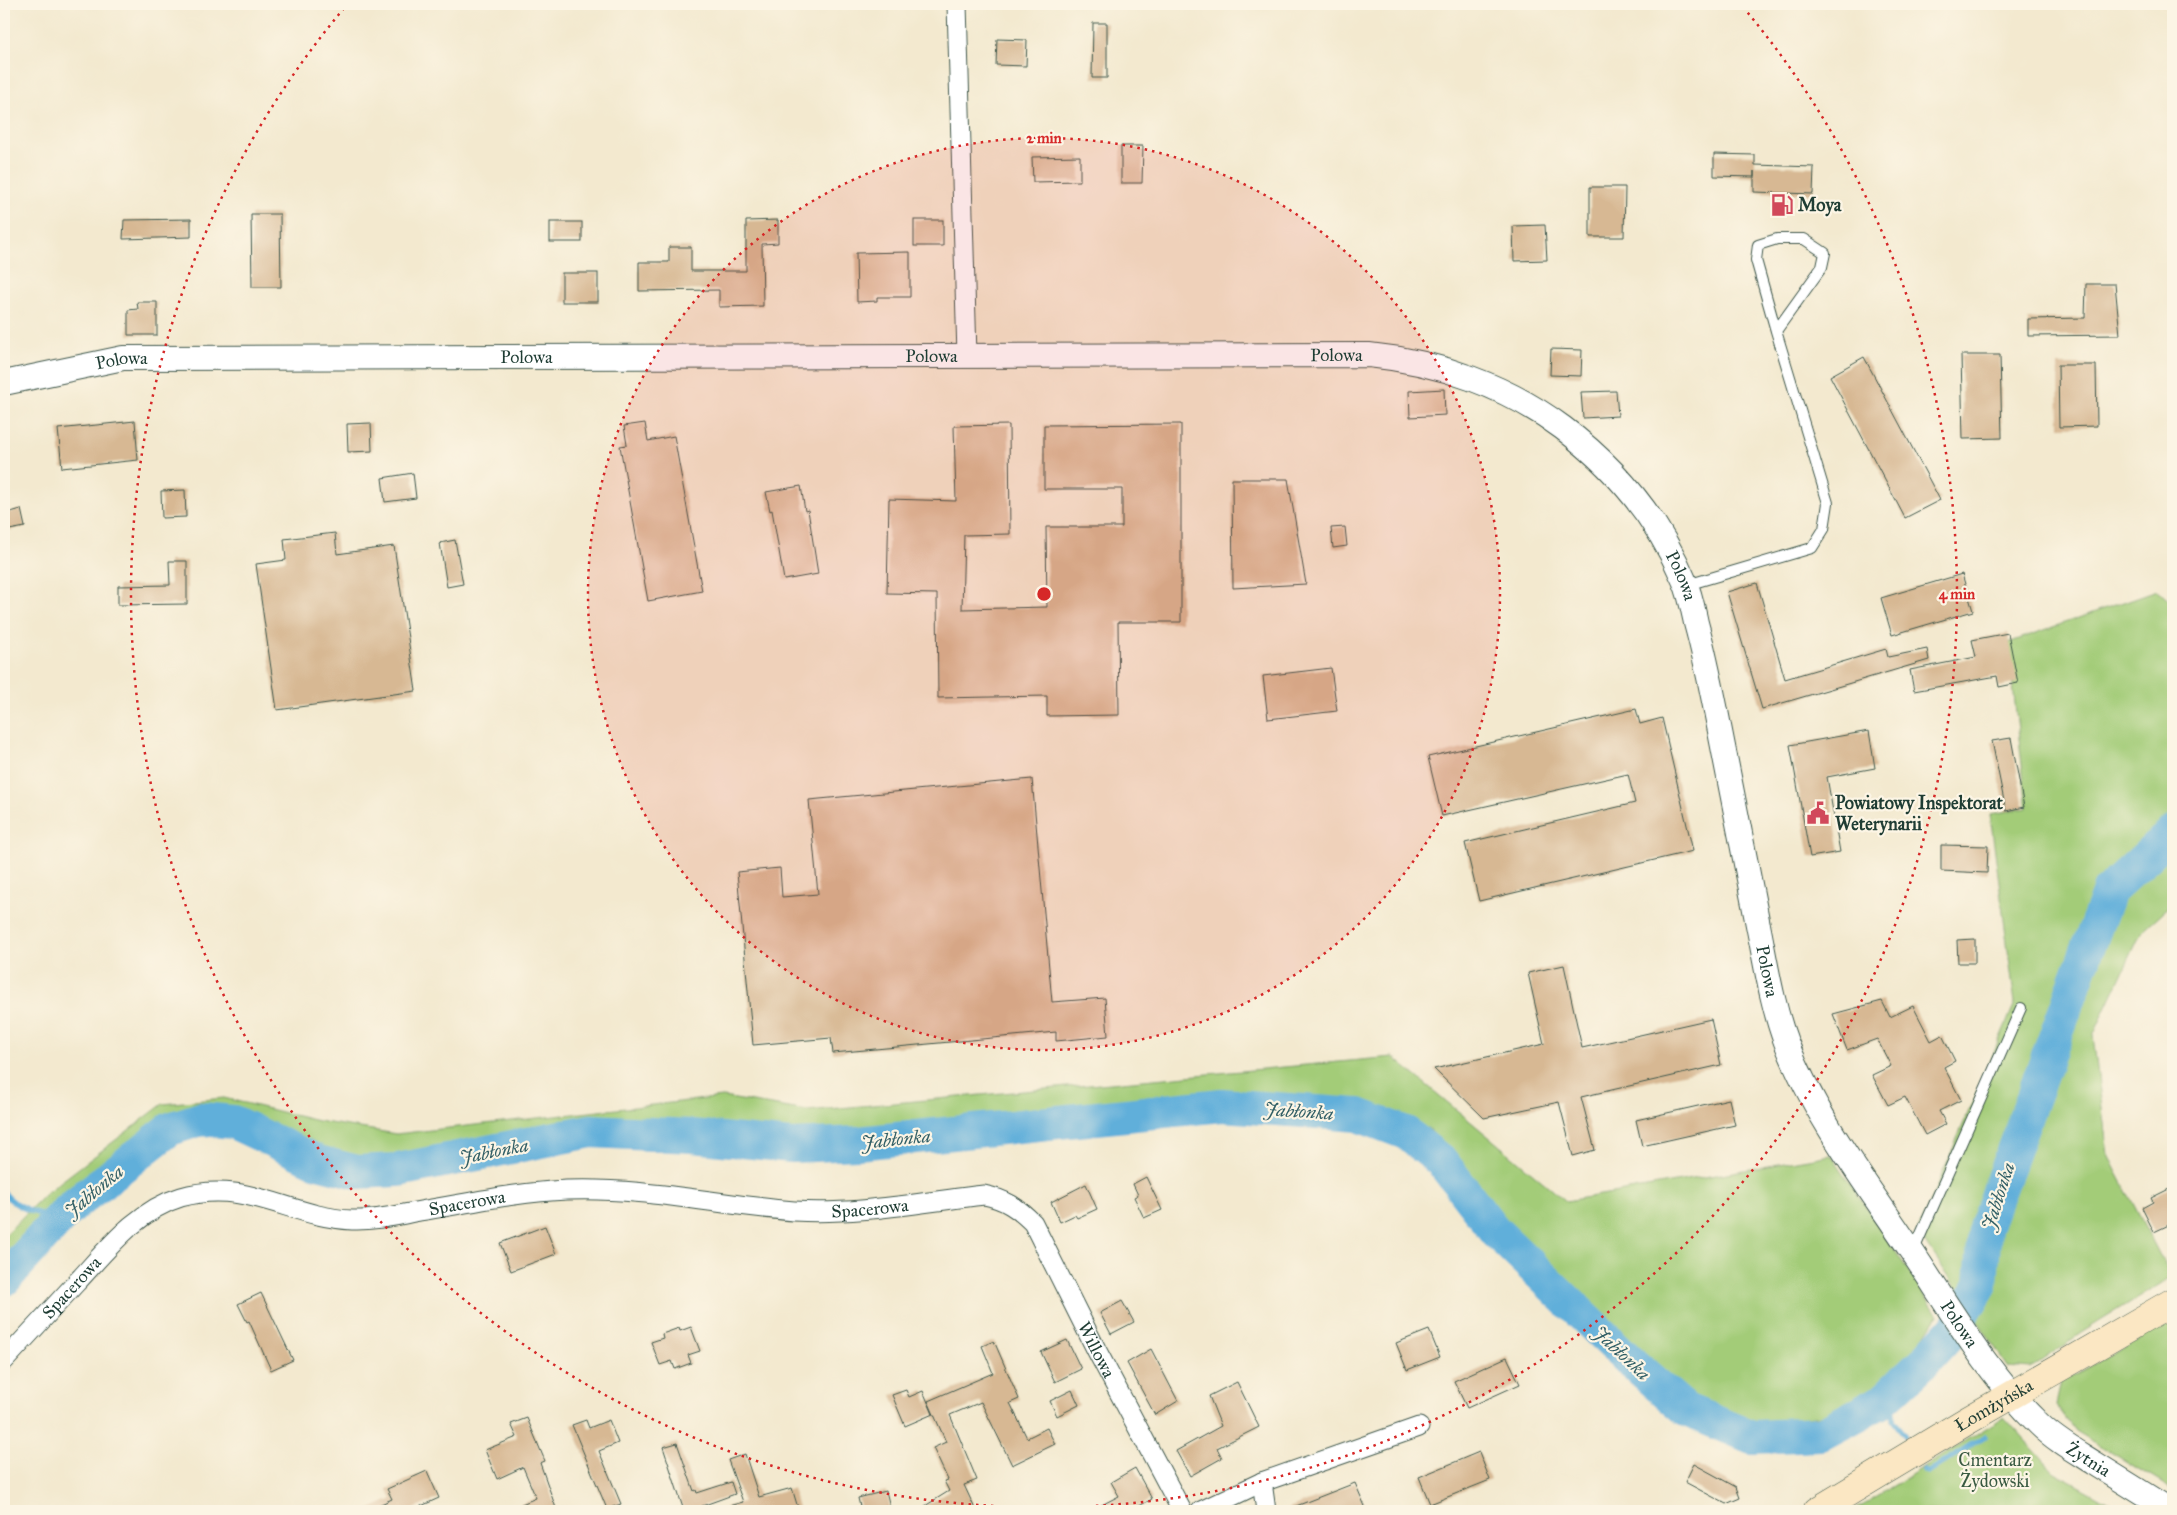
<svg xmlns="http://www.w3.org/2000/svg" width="2177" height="1515" font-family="'IM FELL Great Primer',serif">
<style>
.green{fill:#a3cc78;stroke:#618456}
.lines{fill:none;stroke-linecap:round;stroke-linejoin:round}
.stream{stroke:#60afda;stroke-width:5.5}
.river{stroke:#60afda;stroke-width:34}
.building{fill:#d7b893}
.service-casing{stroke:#3f574b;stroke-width:12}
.minor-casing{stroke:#3f574b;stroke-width:21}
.tertiary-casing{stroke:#3f574b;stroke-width:26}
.secondary-casing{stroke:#3f574b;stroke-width:29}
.service{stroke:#fff;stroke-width:10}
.minor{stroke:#fff;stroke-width:19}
.tertiary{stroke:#fff;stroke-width:24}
.secondary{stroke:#fbe7c3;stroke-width:28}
.ring{fill:none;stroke:#d62828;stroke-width:2.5;stroke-dasharray:2.5 5}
.labels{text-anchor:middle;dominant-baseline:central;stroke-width:4.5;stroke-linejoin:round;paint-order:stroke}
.poi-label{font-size:18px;font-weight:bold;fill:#1f3d34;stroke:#fcf5e5;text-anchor:start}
.street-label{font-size:18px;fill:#1f3d34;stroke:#fcf5e5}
.park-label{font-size:18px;fill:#395a42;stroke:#fcf5e5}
.water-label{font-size:19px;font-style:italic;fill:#325f66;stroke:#fcf5e5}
.centre{fill:#d62828;stroke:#fcf5e5;stroke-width:2.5}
.ring-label{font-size:15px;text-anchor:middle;font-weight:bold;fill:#d62828;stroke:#fcf5e5;stroke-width:4.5;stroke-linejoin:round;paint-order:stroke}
</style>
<rect width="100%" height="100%" fill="#fcf5e5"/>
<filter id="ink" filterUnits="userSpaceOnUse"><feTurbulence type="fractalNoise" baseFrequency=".02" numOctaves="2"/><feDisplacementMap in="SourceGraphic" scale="10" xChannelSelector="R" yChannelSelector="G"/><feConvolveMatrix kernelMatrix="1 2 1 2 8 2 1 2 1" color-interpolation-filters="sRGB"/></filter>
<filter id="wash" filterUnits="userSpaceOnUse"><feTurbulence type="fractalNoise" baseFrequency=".0096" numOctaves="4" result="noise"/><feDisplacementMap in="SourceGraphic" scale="20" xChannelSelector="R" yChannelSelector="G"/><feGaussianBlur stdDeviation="1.12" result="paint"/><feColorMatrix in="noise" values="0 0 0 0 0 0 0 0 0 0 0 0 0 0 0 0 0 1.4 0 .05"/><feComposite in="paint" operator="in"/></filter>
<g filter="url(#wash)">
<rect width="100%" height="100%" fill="#f3e9cf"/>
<g class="green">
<path d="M2157 590 2173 604V903L2142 931 2093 1036 2108 1155 2171 1277 2081 1333 2031 1368 2007 1366 1918 1230 2015 1003 1990 814 2027 808 2008 643Z"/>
<path d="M1393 1057 1566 1201 1831 1155 1938 1315 1903 1372 1840 1413 1757 1426 1711 1407 1655 1369 1499 1214 1430 1130 1380 1107 1272 1094 815 1136H767L684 1121 594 1122 375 1158 324 1152 232 1112H202L172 1122 63 1199 4 1263V1236L46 1193 163 1104 224 1098 318 1121 396 1134 723 1097 807 1111Z"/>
<path d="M2173 1321V1490L2076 1431 2056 1405 2061 1382Z"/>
<path d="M2004 1417 2053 1471 2125 1511H1853Z"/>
</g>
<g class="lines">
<g class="stream">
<path d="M4 1193C17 1209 39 1214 59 1219"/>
<path d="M1887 1396 1893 1403V1420L1905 1435"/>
<path d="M1925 1470 1928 1472 1985 1436"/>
</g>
<path class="river" d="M4 1280 59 1219 75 1204 170 1129 201 1119 233 1122 318 1162 357 1172 398 1170 591 1131 692 1136 792 1146 858 1143 1222 1105 1358 1115 1406 1133 1442 1162 1495 1231 1633 1364 1686 1410 1752 1437 1821 1434 1881 1402 1923 1363 1955 1328 1981 1284 1985 1227 2109 891 2173 832"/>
</g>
<g id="blocks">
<g class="building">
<path d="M1093 23H1107V78H1092Z"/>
<path d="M997 39 1027 40 1026 66 996 65Z"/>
<path d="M1121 146H1143L1142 183H1121Z"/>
<path d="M1714 154 1755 155V165L1814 167 1813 194 1754 192V171V177L1714 176Z"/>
<path d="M1080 156V181L1033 182 1032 157Z"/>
<path d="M1590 187H1625L1624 237H1590Z"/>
<path d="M251 214H280L281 287H252Z"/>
<path d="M191 219V237L123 239 124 220Z"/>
<path d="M778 220V243L762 244 763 306 719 307V290L639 291V262H669V247H691V271H746V221Z"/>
<rect x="914" y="220" width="29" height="26"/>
<rect x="550" y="222" width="32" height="20"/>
<path d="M1545 225 1547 260 1514 261 1513 226Z"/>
<path d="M910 252V297H877V301L857 302 856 253Z"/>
<rect x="562" y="273" width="36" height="29"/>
<path d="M2086 284H2115L2120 335 2028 336V319L2085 318Z"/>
<path d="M137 302H157V335H128V310L138 309Z"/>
<path d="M1551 349 1582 350 1581 376 1550 375Z"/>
<path d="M1961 355H2000L2002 438 1963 439Z"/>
<path d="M1864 357 1940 500 1905 518 1830 376Z"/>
<path d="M2058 365H2096L2097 426 2059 427Z"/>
<path d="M1444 389 1445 415 1410 417 1409 391Z"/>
<path d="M1616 391 1618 416 1583 418 1581 392Z"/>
<path d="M135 421 138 460 62 468 58 429Z"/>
<path d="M371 423 372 451 348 452 347 424Z"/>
<path d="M645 423 648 441 674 436 702 591 648 601 620 446 627 445 624 426Z"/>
<path d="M1181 424V622H1118L1119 715 1047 716V696L938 698 937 594 887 593 889 499 956 501 954 426 1009 425 1010 534 964 535 962 609 1047 607 1046 527H1122V489H1044V425Z"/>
<path d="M413 473 416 498 385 502 382 478Z"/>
<path d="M1232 479H1288L1306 584 1233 588Z"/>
<path d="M801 486 805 511 808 510 818 574 784 580 772 510 770 511 766 492Z"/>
<path d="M185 490 186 517 162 518 161 491Z"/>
<path d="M21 509 25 527 4 531V514Z"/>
<path d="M1345 527 1347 546 1333 548 1331 528Z"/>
<path d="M335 533 337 554 394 546 416 691 277 710 256 564 286 560 284 539Z"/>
<path d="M455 540 463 584 447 587 440 543Z"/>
<path d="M169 561H187V604L118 605V586L170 585Z"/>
<path d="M1962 574 1973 611 1892 635 1881 598Z"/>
<path d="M1757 583 1785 679 1886 649 1888 657 1927 649 1929 660 1762 709 1727 592Z"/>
<path d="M2008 633 2018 683 1999 687 1997 676 1914 691 1910 670 1976 657 1972 640Z"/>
<path d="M1331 668 1337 711 1268 719 1263 676Z"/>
<path d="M1636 709 1640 724 1662 718 1693 851 1479 901 1465 843 1635 803 1628 774 1442 816 1428 757Z"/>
<path d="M1869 731 1875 768 1827 777 1840 852 1810 857 1790 745Z"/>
<path d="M2011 738 2024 807 2006 811 1992 741Z"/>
<path d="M1032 779 1052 1002 1105 998 1108 1036 1056 1041V1032L833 1053 831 1038 753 1045 737 872 780 868 782 897 818 894 809 800Z"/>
<path d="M1941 845 1988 846 1987 873 1941 871Z"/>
<path d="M1975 939V963H1958L1957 940Z"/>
<path d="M1564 965 1582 1048 1711 1019 1721 1065 1581 1097 1595 1150 1573 1156 1559 1102 1484 1118 1434 1069 1544 1044 1528 973Z"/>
<path d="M1882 1001 1890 1017 1913 1006 1931 1041 1942 1035 1955 1061 1944 1067 1961 1100 1939 1111 1946 1124 1925 1135 1905 1097 1888 1105 1872 1075 1891 1066 1877 1039 1847 1050 1833 1014Z"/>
<path d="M1729 1099 1735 1125 1642 1146 1636 1120Z"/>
<path d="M1146 1177 1162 1210 1144 1218 1134 1197 1138 1195 1133 1184Z"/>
<path d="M1086 1184 1097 1209 1077 1218 1075 1215 1060 1222 1051 1202Z"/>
<path d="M2173 1187V1223L2154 1232 2142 1208 2153 1202 2151 1198Z"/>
<path d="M545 1226 556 1254 511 1271 500 1243Z"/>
<path d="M261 1293 293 1360 271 1370 249 1321 247 1322 238 1304Z"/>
<path d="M1122 1301 1134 1322 1111 1334 1100 1313Z"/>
<path d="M691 1327 700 1351 688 1355 691 1363 675 1369 672 1361 660 1365 651 1342 663 1338 662 1334 679 1328 680 1331Z"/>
<path d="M1429 1330 1440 1357 1407 1370 1396 1343Z"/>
<path d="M1067 1340 1081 1369 1055 1382 1041 1352Z"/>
<path d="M994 1341 1019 1399 1010 1403 1027 1438 1047 1428 1055 1444 1012 1465 981 1402 950 1415 977 1480 964 1485 976 1511H917L949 1491 944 1481 948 1480 933 1448 946 1442 928 1401 993 1373 982 1346Z"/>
<path d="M1151 1349 1178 1401 1155 1415 1127 1363Z"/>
<path d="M1507 1357 1520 1384 1467 1408 1454 1381Z"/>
<path d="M1237 1382 1259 1427 1217 1448 1222 1458 1190 1476 1176 1451 1221 1426 1209 1396Z"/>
<path d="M906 1390 909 1397 923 1391 933 1414 905 1426 892 1395Z"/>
<path d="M1072 1390 1079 1405 1057 1416 1050 1401Z"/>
<path d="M527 1418 545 1461 540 1463 557 1511H505L536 1498 523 1467 497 1479 485 1450 517 1437 511 1424Z"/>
<path d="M586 1420 589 1428 609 1420 618 1443 599 1451 621 1504 607 1509 572 1425Z"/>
<path d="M677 1443 694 1491 696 1490 697 1493 731 1482 735 1494 702 1506 703 1511H684L663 1447Z"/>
<path d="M1479 1452 1490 1480 1430 1504 1419 1477Z"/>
<path d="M745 1454 759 1497 792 1488 798 1508 785 1511H726L725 1507 743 1502 728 1460Z"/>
<path d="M1694 1464 1736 1487 1740 1498 1726 1504 1685 1482Z"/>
<path d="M1135 1468 1152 1499 1130 1511H1090L1119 1496 1111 1482Z"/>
<path d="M427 1471 439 1498 410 1511H366L392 1499 387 1489Z"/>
<path d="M1355 1483 1367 1511H1286V1510Z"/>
<path d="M886 1491 891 1511H861L858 1498Z"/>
</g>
</g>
</g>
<g filter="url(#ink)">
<use href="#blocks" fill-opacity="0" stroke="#3f574b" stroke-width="1"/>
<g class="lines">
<defs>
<g id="service">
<path d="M1687 585 1812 548 1824 529 1828 503 1776 331 1822 267 1825 253 1804 239H1777L1758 245 1756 260 1776 331"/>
<path d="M1913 1252 2021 1008"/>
</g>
<g id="minor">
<path d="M957 4 967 356"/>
<path id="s1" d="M4 1361C28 1335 52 1309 76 1283 106 1251 137 1210 181 1197 246 1178 292 1218 352 1220 375 1221 398 1215 420 1211 469 1203 518 1192 567 1190 644 1187 718 1205 794 1211 857 1215 921 1202 984 1195 1005 1199 1018 1208 1033 1223L1097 1351 1182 1511"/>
<path d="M1262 1482 1266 1511"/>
<path d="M1201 1511 1262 1482 1419 1427"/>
</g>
<g id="tertiary">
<path id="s2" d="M4 383 123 358 1369 355C1439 362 1507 386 1563 428 1616 468 1658 519 1684 580 1690 593 1693 609 1696 623 1704 652 1710 681 1716 711 1730 783 1744 854 1758 925 1766 964 1772 1005 1786 1042 1815 1117 1866 1183 1910 1249 1950 1308 1987 1374 2039 1424 2055 1440 2075 1451 2094 1463 2120 1479 2145 1495 2171 1511"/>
</g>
<g id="secondary">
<path id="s3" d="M1817 1511 1965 1422 2173 1302"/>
</g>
</defs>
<use href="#service" class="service-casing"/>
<use href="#minor" class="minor-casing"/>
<use href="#tertiary" class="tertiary-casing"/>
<use href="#secondary" class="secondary-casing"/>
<use href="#service" class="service"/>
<use href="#minor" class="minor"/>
<use href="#tertiary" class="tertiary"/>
<use href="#secondary" class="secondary"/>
</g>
</g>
<circle cx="1044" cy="594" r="456" fill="#d62828" fill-opacity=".12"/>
<g class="ring">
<circle cx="1044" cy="594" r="456"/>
<path d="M1743 7A913 913 0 1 1 345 7"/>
</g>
<defs>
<symbol id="fuel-bare" viewBox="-9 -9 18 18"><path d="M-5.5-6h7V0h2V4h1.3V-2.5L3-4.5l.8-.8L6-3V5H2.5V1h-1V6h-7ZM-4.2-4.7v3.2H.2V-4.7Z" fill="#d1495b" stroke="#fcf5e5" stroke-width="2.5" paint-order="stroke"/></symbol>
<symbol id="civic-bare" viewBox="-9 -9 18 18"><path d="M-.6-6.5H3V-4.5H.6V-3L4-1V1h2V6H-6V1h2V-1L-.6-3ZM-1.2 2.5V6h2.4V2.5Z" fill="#d1495b" stroke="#fcf5e5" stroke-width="2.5" paint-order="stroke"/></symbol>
</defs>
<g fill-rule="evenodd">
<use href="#fuel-bare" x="1766" y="189" width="32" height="32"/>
<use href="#civic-bare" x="1802" y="797" width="32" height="32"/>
</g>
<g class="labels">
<g class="poi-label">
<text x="1798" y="205">Moya</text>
<text x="1835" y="803">Powiatowy Inspektorat<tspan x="1835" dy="21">Weterynarii</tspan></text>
</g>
<g class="street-label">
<text stroke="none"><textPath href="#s2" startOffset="1335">Polowa</textPath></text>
<text stroke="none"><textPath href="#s2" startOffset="930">Polowa</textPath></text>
<text stroke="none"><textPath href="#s2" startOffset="525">Polowa</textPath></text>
<text stroke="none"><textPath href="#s2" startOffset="120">Polowa</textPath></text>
<text stroke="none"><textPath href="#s2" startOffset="1769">Polowa</textPath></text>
<text stroke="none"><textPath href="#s2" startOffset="2174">Polowa</textPath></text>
<text stroke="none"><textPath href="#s1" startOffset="535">Spacerowa</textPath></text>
<text stroke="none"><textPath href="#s1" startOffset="940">Spacerowa</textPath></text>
<text stroke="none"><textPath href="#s1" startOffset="100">Spacerowa</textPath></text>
<text stroke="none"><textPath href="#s2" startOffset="2579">Polowa</textPath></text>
<text stroke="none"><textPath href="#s1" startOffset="1254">Willowa</textPath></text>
<text stroke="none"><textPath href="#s3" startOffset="206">Łomżyńska</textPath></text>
<text stroke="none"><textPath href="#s2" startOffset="2768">Żytnia</textPath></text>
</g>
<g class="park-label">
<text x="1995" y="1460">Cmentarz<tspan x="1995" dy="21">Żydowski</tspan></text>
</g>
<g class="water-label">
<text transform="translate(1299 1111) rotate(4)">Jabłonka</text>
<text transform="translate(896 1139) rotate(-6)">Jabłonka</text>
<text transform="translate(494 1151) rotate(-11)">Jabłonka</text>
<text transform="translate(94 1191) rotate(-40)">Jabłonka</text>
<text transform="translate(1998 1196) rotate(-72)">Jabłonka</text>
<text transform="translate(1622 1353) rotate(43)">Jabłonka</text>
</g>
</g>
<circle cx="1044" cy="594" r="8" class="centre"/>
<g class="ring-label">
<text x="1044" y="143">2 min</text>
<text x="1957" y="599">4 min</text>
</g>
<rect width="2177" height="1515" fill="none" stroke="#fcf5e5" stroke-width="20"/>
</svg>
